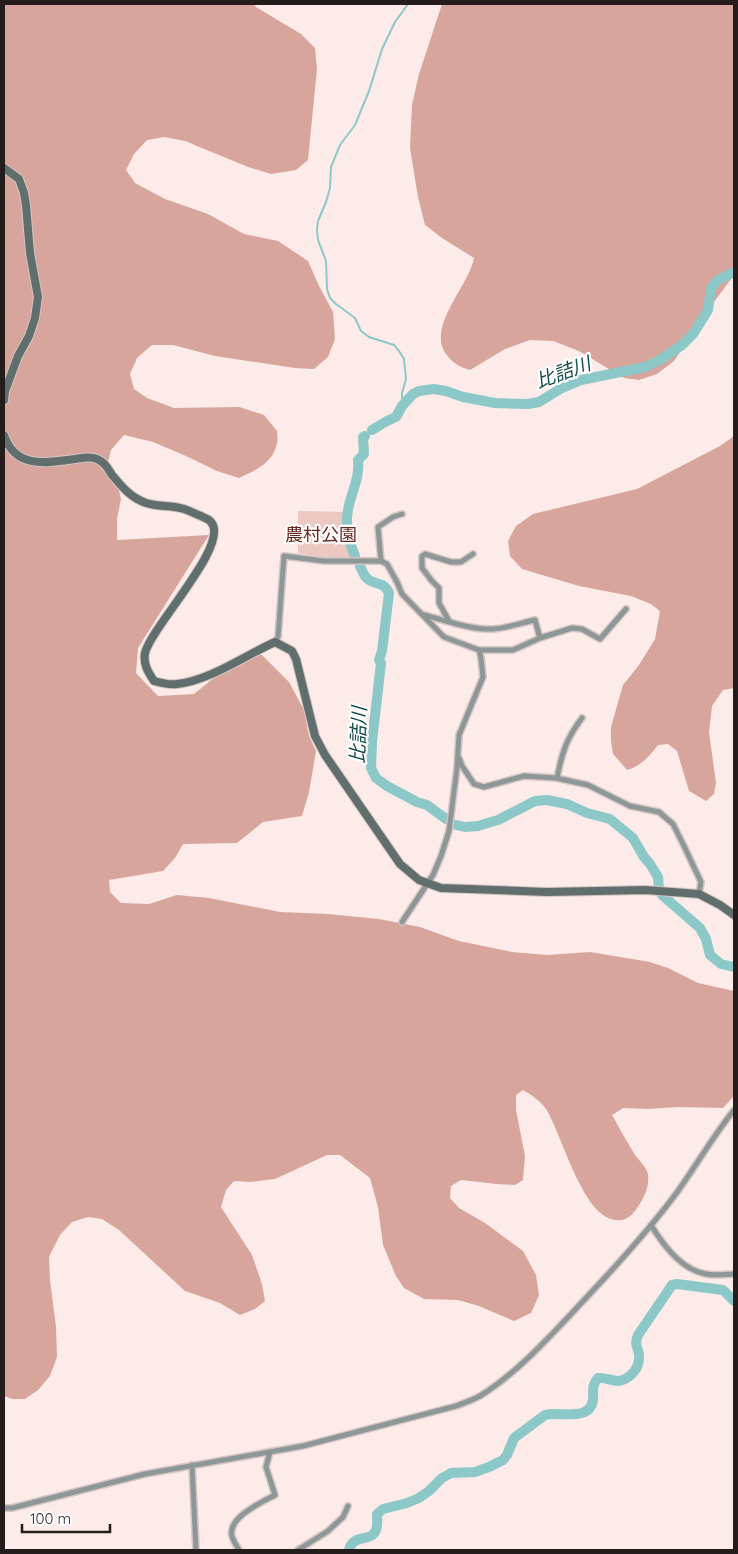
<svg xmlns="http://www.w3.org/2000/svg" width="738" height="1554" font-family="Quicksand,'Noto Sans JP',sans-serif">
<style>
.green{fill:#ebc8c2}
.forest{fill:#d7a59b}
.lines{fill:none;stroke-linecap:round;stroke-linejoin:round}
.stream{stroke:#8bc8c7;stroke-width:2}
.river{stroke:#8bc8c7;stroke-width:10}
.street-casing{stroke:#d5c6c3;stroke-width:8}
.secondary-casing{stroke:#d5c6c3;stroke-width:10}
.street{stroke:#8e9797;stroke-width:5}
.secondary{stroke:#606e6d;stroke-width:8}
.labels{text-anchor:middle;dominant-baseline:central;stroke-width:4.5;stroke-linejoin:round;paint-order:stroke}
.park-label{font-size:18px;fill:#682a20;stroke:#fdfdfd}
.water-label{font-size:19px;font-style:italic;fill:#134a4a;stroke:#fdfdfd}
</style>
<rect width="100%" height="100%" fill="#fcebe8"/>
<path class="green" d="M298 511 346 512 348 544 353 558 321 557 298 553Z"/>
<g class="forest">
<path d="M4 4H254L256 7 301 34 315 48 317 69 308 160 296 170 271 174 248 167 185 141 164 137 147 140 134 154 126 170 135 183 165 199 208 214 244 234 278 241 308 261 319 286 333 312 335 339 328 357 314 369 295 368 215 356 173 345H152L137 358 130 374 134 389 147 398 174 408 239 407 264 415 277 431C277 434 278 439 277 443 274 462 255 471 239 478L217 471 186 456 153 442 124 435 111 450 107 466 117 482 121 499 117 519V540L209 535 138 648 136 673 158 696 194 694 231 664 251 654 262 655 289 682 304 710 309 736 316 751 309 792 302 816 263 822 237 843 183 844 175 858 163 871 109 880 110 892 121 903 149 904 177 895 209 898 280 912 328 914 379 919 420 927 459 941 512 952 547 955 590 952 650 962 668 968 698 983 734 991V1096L723 1108 677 1107 647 1109 623 1108 612 1115C620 1129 627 1142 635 1155 639 1160 647 1168 648 1174 650 1188 642 1202 634 1212 628 1220 619 1222 611 1219 581 1210 562 1135 546 1109 540 1101 532 1095 523 1090L516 1095V1110L525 1156 523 1180 515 1185 497 1184 461 1180 451 1186 450 1198 459 1208 485 1223 523 1251 536 1275 539 1295 531 1313 514 1321 479 1306 458 1300 424 1299 404 1288 396 1276 383 1245 378 1207 370 1178 340 1155H327L275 1179 250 1182 234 1181 226 1190 221 1207 252 1255 262 1284 265 1301 255 1309 240 1315 220 1303 185 1291 119 1230 102 1219 88 1217 72 1222 60 1235 49 1257 50 1280 56 1327 57 1357 50 1376 38 1390 25 1399H12L4 1396Z"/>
<path d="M442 4H734V275L705 314 674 361 657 374 639 380 624 378 579 351 553 341 530 340 505 349 470 370C459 367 453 363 446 354 426 327 470 284 474 258L442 238 425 225 418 197 410 148 412 105 419 74Z"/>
<path d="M734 436V688L723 690 712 706 709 732 716 783 714 794 706 801 689 791 677 751 668 744 658 745C650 756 641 766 627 770L613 754 611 741V727L623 685 639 665 655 639 660 611 651 604 631 596 579 586 522 569 510 556 508 541 516 526 533 514 637 489 720 446Z"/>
</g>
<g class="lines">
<path class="stream" d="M402 406V393L406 379 404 359 399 351 394 345 369 337 361 331 355 318 336 304 330 298 327 289 326 261 318 240 317 229 318 221 326 202 330 188 331 167 340 145 355 125 369 91 382 49 395 22 408 4"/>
<g class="river">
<path d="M372 430 387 421 396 417 402 406 413 394 419 391 434 389 446 391 463 397 495 403 528 404 539 402 560 389 581 380 645 367 660 360 682 345 693 334 708 310 711 288 718 280 734 272"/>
<path d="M355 556C349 543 345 524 348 510 351 492 360 479 358 460L364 454 363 437 365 436"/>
<path d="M360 566C363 572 364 577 369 580 377 585 384 582 389 593L382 651 379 660 381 663 372 742 371 768 376 778 387 786 417 802 427 805 446 819"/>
<path d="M452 824 465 827 478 826 498 820 535 801 547 800 567 804 587 813 610 819 633 838 644 857 650 864 658 877 659 889"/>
<path d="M662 895 700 928 706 939 710 955 721 964 734 967"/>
<path d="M349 1550C353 1533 371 1543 376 1530 378 1526 377 1519 377 1514L383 1509 407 1503 419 1498 429 1491 442 1478 451 1473 475 1472 489 1467 503 1460 507 1455 514 1438 545 1415C559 1411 590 1422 593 1400 594 1390 591 1386 598 1378 605 1377 611 1381 618 1381 629 1380 639 1369 639 1358 640 1348 633 1347 638 1335L672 1285 677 1284 723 1290 734 1301"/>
</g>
<defs>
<g id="street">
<path d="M381 561 378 527 393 517 402 514"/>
<path d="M424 615C445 620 470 630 493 629 508 628 521 623 535 620L540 638 572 628 582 629 600 639 626 609"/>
<path d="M449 621 439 603V588L432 581 422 568V556L425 554 451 562H461L473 554"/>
<path d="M275 642 278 637 284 556 324 561H381L387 564 397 582 402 594 444 637 479 650 481 658 483 677 459 735 457 768 449 831 441 856 433 875 402 922"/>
<path d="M479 650H513L540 638"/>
<path d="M459 758 462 766 474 784 484 787 524 776 556 778 588 785 630 806 659 812 673 824 684 846 701 882 699 894"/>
<path d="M557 778C562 753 566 739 582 718"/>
<path d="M651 1225C663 1245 681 1270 706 1274 715 1276 725 1274 734 1274"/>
<path d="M192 1465 196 1550"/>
<path d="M4 1508H12L145 1474 303 1446 456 1406C464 1403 473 1400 480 1396 519 1372 555 1331 586 1298 618 1264 650 1229 678 1191 697 1164 714 1135 734 1110"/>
<path d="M239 1550C237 1546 233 1541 232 1536 227 1518 262 1502 275 1495L266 1467 270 1452"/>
<path d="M298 1550 328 1531 343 1517 348 1506"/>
</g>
<g id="secondary">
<path d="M4 168 19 179 24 193 26 205 30 253 38 297 35 318 29 336 18 356 5 391 4 400"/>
<path d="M4 435C15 469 46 463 75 459 82 458 90 456 97 459 105 462 108 469 112 475 122 487 131 498 146 503 158 507 172 505 184 509 190 511 196 514 201 516 204 518 209 519 211 522 231 544 151 627 145 653 143 664 148 672 154 681 161 683 169 685 177 684 209 681 246 655 275 642L292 651 296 659 315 736 325 755 400 864 419 880 441 888 547 892 645 890 699 894 720 905 734 915"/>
</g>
</defs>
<use href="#street" class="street-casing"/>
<use href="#secondary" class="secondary-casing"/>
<use href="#street" class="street"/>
<use href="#secondary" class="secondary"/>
</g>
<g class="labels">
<g class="park-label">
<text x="321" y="534">農村公園</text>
</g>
<g class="water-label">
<text transform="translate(563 372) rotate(-20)">比詰川</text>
<text transform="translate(358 735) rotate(-88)">比詰川</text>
</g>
</g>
<rect width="738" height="1554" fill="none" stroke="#251d1c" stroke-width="10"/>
<path d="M22 1524v8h88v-8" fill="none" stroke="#251d1c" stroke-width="2.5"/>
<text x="30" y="1524" font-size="15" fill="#251d1c" stroke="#fdfdfd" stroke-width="4" paint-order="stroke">100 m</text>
</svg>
